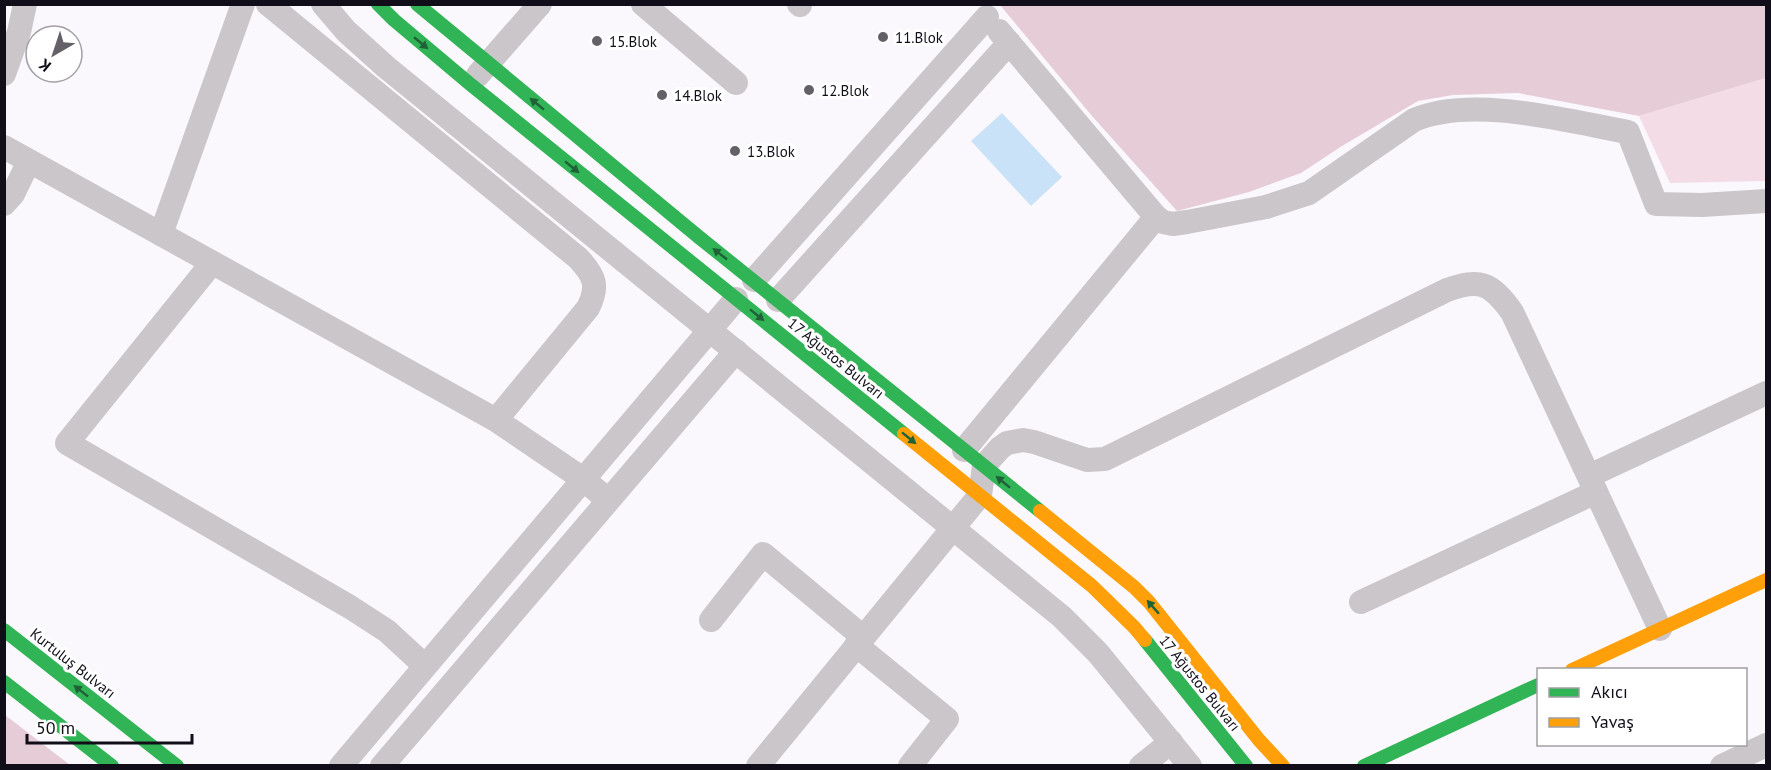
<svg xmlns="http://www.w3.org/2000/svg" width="1771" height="770" font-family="'PT Sans',sans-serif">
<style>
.green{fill:#f4dce7}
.forest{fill:#e6ccd7}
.water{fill:#c9e2f8}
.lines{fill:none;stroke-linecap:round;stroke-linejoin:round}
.street{stroke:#cac6ca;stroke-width:24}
.fast{stroke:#30b455;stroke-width:14}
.slow{stroke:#ff9f0a;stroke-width:14}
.oneway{fill:#206137}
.poi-dot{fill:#636068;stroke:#fff;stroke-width:2}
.labels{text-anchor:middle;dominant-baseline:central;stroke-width:6;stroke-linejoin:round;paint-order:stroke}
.poi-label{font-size:15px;fill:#110e19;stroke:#fff;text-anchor:start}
.street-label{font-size:15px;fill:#110e19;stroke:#fff}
</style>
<rect width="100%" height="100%" fill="#faf8fc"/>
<path class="green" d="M1766 78V181L1670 183 1639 116Z"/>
<g class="forest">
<path d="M1000 5H1766V78L1639 116 1518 93 1453 95 1418 101 1342 146 1301 173 1249 192 1177 211 1092 116Z"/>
<path d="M5 715 70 765H5Z"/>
</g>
<path class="water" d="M1002 113 1062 177 1031 206 971 141Z"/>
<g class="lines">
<g class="street">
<path d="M268 4 578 258C595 276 599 286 588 308L496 420"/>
<path d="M323 4 346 31 386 67 1062 617 1098 653 1190 766"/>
<path d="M643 4 736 83"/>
<path d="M799 4 800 5"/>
<path d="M999 31 1156 217"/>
<path d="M4 74 19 32 25 4"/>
<path d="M478 75 540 4"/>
<path d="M4 147 496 420 583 479 608 500"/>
<path d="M4 204 13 194 29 161"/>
<path d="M161 234 243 4"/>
<path d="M212 263 67 443 350 607 387 631 425 666"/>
<path d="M754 280 987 17"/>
<path d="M778 300 1009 43"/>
<path d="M964 450 1156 217 1163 222 1173 224 1187 222 1266 207 1309 193 1414 120C1473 95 1567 121 1628 132L1656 204 1702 205 1766 201"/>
<path d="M1589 476 1766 393"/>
<path d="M1361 602 1596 492"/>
<path d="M711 620 763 554 863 637"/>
<path d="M856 645 947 719 910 766"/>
<path d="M341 766 736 299"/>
<path d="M382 766 736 351"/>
<path d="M758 766 980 495 984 466 1000 448 1007 443 1023 440 1034 442 1087 460 1105 459 1447 290C1480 278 1491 283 1512 312L1660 629"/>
<path d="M1141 766 1171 742"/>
<path d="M1722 766 1766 745"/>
</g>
<g class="fast">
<path d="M378 4 394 20 470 84 904 434"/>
<path d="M417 4 700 238 1040 511"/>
<path d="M4 630 177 766"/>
<path d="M1145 640 1246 766"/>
<path d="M4 682 112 766"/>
<path d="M1364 766 1538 685"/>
</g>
<g class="slow">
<path d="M904 434 1092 586 1134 627 1145 640"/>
<path d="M1040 511 1134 587 1149 602 1259 740 1283 766"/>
<path d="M1572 670 1766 580"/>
</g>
</g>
<defs><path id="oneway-solid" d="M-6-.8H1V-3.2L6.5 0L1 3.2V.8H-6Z" transform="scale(1.5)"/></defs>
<g class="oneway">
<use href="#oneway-solid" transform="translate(421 43) rotate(40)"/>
<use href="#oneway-solid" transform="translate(537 104) rotate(-141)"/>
<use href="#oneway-solid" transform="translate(572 167) rotate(39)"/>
<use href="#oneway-solid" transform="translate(720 254) rotate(-142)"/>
<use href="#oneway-solid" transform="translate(757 315) rotate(39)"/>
<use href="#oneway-solid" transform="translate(909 438) rotate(39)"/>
<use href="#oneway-solid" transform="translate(1003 482) rotate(-141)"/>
<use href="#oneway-solid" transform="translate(1153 607) rotate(-131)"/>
<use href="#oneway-solid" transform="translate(81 691) rotate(-142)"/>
</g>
<g class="poi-dot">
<circle cx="883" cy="37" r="6"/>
<circle cx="597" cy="41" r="6"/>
<circle cx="809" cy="90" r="6"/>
<circle cx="662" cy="95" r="6"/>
<circle cx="735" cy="151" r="6"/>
</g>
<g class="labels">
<g class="poi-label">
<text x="895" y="37">11.Blok</text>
<text x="609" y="41">15.Blok</text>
<text x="821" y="90">12.Blok</text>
<text x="674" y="95">14.Blok</text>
<text x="747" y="151">13.Blok</text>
</g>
<g class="street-label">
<text transform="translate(836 358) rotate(39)">17 Ağustos Bulvarı</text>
<text transform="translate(73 663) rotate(38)">Kurtuluş Bulvarı</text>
<text transform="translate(1200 683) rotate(51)">17 Ağustos Bulvarı</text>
</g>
</g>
<rect width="1771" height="770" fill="none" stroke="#110e19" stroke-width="12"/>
<rect x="1537" y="668" width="210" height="78" fill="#ffffff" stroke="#a09fa3" stroke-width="1.5"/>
<rect x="1549" y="688" width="30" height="9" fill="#30b455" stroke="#a09fa3" stroke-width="1.5"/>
<text x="1591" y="698" font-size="18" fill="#110e19">Akıcı</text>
<rect x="1549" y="718" width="30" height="9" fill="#ff9f0a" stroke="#a09fa3" stroke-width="1.5"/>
<text x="1591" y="728" font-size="18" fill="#110e19">Yavaş</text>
<g transform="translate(54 54) rotate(219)"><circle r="28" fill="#ffffff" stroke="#a09fa3" stroke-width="1.5"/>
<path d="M0-4.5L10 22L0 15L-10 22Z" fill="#636068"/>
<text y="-9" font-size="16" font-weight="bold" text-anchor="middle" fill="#110e19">K</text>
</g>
<path d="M27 734v9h165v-9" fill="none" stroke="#110e19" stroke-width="3"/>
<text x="36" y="734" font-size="18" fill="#110e19" stroke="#ffffff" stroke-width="4.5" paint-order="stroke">50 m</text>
</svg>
